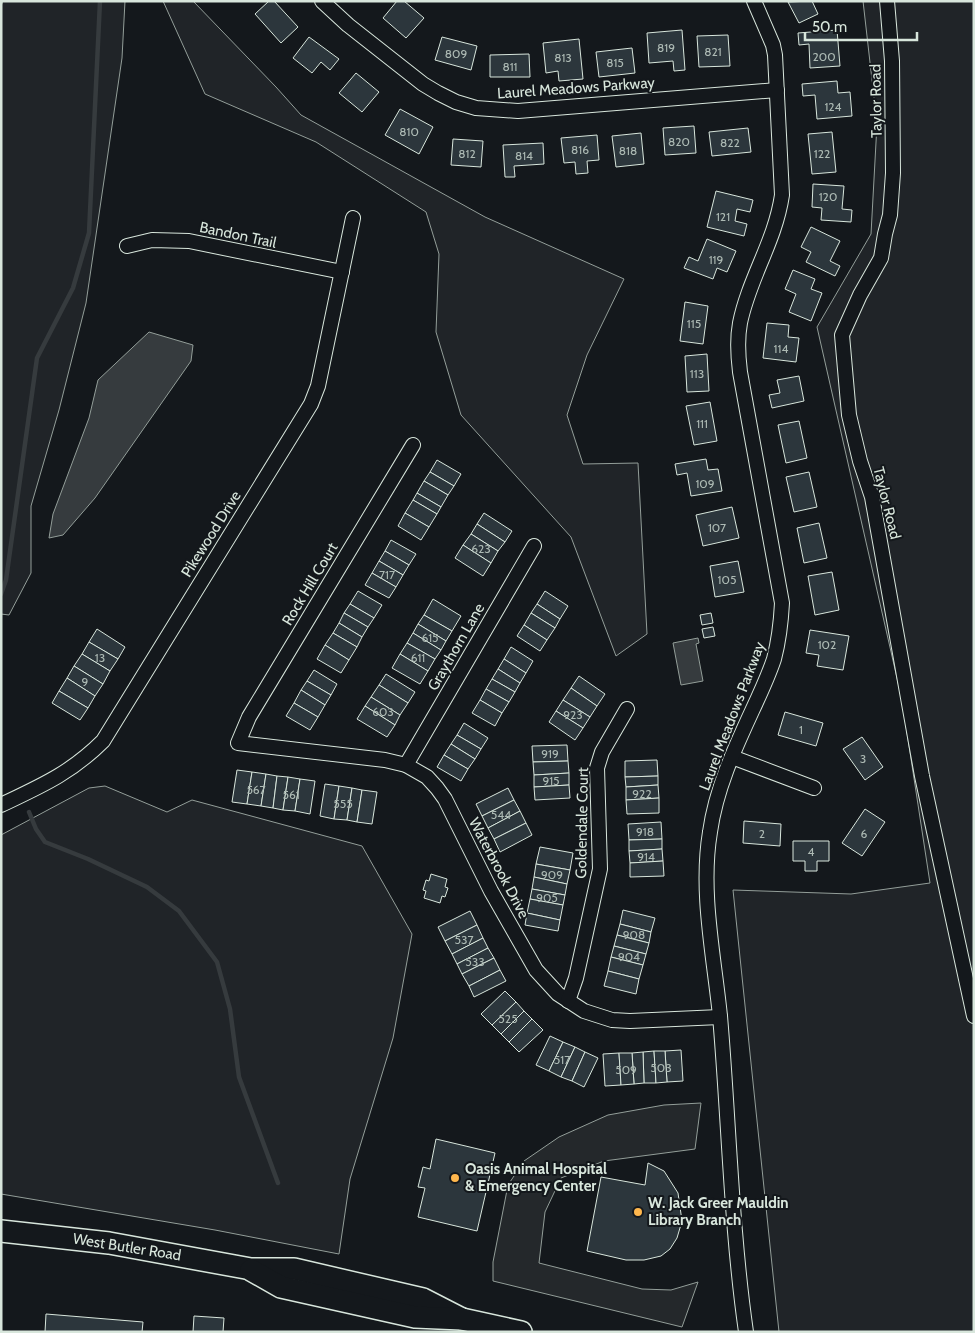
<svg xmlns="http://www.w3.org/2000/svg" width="975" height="1333" font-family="Cabin,sans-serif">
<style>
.green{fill:#202428;stroke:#939e99}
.parking{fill:#24282b;stroke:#939e99}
.water{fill:#363b3e;stroke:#939e99}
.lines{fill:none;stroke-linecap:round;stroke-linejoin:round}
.stream{stroke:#363b3e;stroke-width:4.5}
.building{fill:#2c363c;stroke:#d8e6dc}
.minor-casing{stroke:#d8e6dc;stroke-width:16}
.primary-casing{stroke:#d8e6dc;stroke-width:24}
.minor{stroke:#14181c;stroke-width:14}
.primary{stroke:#14181c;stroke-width:21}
.poi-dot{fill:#ffb74d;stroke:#14181c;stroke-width:2}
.labels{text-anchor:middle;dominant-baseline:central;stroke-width:4;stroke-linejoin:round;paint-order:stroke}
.number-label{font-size:12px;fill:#adbab4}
.street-label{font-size:15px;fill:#d8e6dc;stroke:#14181c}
.poi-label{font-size:15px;font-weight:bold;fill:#d8e6dc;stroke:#14181c;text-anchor:start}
</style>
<rect width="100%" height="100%" fill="#14181c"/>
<g class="green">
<path d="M3 1H125L122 58 86 303 59 410 31 506V573L9 615 1 614V6Z"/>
<path d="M163 1H193L276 87 301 115 485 217 624 279 587 355 567 415 583 464 638 463 647 634 616 656 571 537 461 415 436 332 439 254 426 212 316 142 205 94Z"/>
<path d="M863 1H974V1332H779L733 890 851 894 930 883 902 700 817 327 871 234 877 124Z"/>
<path d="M105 786 167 812 192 800 362 846 412 934 393 1038 350 1179 339 1254 215 1230 1 1194V835L89 788Z"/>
</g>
<path class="parking" d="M701 1103 695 1149 604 1161 561 1178 545 1212 539 1263 642 1289 671 1290 698 1282 682 1327 493 1281V1262L508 1185 524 1161 559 1137 608 1115 664 1105Z"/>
<g class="water">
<path d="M149 332 193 345 191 361 95 498 63 535 49 538 53 514 89 418 98 380Z"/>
<path d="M698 638 699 643 696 644 703 681 681 685 673 643Z"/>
</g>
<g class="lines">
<g class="stream">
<path d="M1 594 6 580 37 358 73 288 89 233 100 1"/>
<path d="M29 812 36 829 45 842 88 859 147 887 179 911 217 962 230 1009 239 1077 278 1183"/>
</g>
</g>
<g class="building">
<path d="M269 1H274L298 27 281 43 255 14Z"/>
<path d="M397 1H404L424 18 406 38 383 18Z"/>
<path d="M812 1 818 14 799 23 788 2Z"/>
<path d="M682 30 685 70 674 71 673 61 649 63 647 33Z"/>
<path d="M837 30 840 66 810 68 809 44 799 45 798 33Z"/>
<path d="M728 35 730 66 699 67 697 36Z"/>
<path d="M309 37 339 59 330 70 321 62 312 73 293 58Z"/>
<path d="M442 37 477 46 471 70 435 60Z"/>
<path d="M579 39 583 79 559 81 558 71 546 73 543 43Z"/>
<path d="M632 48 635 73 599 77 596 52Z"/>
<path d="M529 54 530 77H490V55Z"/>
<path d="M356 73 379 92 362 112 339 93Z"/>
<path d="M837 81 838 93 850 92 852 116 817 119 815 95 803 96 802 84Z"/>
<path d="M400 109 433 127 419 154 385 135Z"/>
<path d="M694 126 696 153 665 155 663 128Z"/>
<path d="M748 128 751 152 712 156 709 132Z"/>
<path d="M832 132 836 172 812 174 808 134Z"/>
<path d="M641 133 644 164 616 167 612 136Z"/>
<path d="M597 135 599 160 587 161 588 173 576 174 575 162 564 163 561 138Z"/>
<path d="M453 139 483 141 481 167 451 165Z"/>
<path d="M543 143 544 164 514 166 515 177H505L503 145Z"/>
<path d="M813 184 844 186 842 209 852 210 851 222 821 220 822 208 812 207Z"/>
<path d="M716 191 753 200 750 212 737 209 735 221 747 224 744 236 707 227Z"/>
<path d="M811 227 840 241 830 261 840 266 835 276 806 262 811 252 801 247Z"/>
<path d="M707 239 736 251 727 272 717 268 713 279 684 268 689 257 698 261Z"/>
<path d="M793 270 815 279 811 289 822 293 811 321 789 312 796 294 785 289Z"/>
<path d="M685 302 708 306 703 344 680 341Z"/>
<path d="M767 323 789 325 788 337 799 338 796 362 763 358Z"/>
<path d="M707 354 709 391 687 392 685 356Z"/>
<path d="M799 376 804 401 772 408 769 395 780 393 777 380Z"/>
<path d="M710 402 717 441 694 445 686 406Z"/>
<path d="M799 421 807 458 786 463 778 425Z"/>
<path d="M706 459 708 470 718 469 722 491 691 496 687 473 677 475 675 464Z"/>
<path d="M437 460 461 474 454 486 430 472Z"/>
<path d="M430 472 454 486 448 495 424 481Z"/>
<path d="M809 472 817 507 794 512 786 477Z"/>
<path d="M424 481 448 495 441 507 417 493Z"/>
<path d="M417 493 441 507 437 514 413 500Z"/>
<path d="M413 500 437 514 429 527 405 513Z"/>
<path d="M732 507 739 538 703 546 696 515Z"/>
<path d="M405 513 429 527 421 540 398 526Z"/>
<path d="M484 513 512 531 505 542 477 524Z"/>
<path d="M819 523 827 558 804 563 797 528Z"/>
<path d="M477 524 505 542 498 551 471 534Z"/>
<path d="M471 534 498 551 491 563 463 545Z"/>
<path d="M391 540 416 554 409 565 385 551Z"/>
<path d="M463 545 491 563 483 576 455 558Z"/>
<path d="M385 551 409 565 403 575 379 561Z"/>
<path d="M379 561 403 575 396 587 372 573Z"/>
<path d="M738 561 744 592 715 597 710 566Z"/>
<path d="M832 572 839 610 815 615 808 576Z"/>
<path d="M372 573 396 587 389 598 365 585Z"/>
<path d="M358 591 382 605 374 618 350 604Z"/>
<path d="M545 591 568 606 560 619 537 604Z"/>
<path d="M433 599 461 616 452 631 424 615Z"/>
<path d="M350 604 374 618 368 627 344 613Z"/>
<path d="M537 604 560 619 555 628 531 613Z"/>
<path d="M344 613 368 627 362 637 339 623Z"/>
<path d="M531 613 555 628 547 640 524 625Z"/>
<path d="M711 613 713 623 702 625 700 615Z"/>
<path d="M424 615 452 631 446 641 418 624Z"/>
<path d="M339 623 362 637 357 647 333 633Z"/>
<path d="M418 624 446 641 441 650 413 633Z"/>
<path d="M524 625 547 640 540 651 517 636Z"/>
<path d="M713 627 715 636 704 638 702 629Z"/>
<path d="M97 629 125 647 118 659 89 642Z"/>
<path d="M810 630 849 636 843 670 817 666 819 655 806 653Z"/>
<path d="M333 633 357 647 349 660 325 645Z"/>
<path d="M413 633 441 650 435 659 407 643Z"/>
<path d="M89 642 118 659 110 671 82 654Z"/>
<path d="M407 643 435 659 428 671 400 654Z"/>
<path d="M325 645 349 660 341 673 317 659Z"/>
<path d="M511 647 533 661 526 673 504 659Z"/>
<path d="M82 654 110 671 103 684 74 666Z"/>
<path d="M400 654 428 671 420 684 392 668Z"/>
<path d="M504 659 526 673 520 683 498 669Z"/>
<path d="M74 666 103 684 95 696 67 678Z"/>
<path d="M498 669 520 683 515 692 492 679Z"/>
<path d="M314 670 337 684 331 695 307 681Z"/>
<path d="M386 674 415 692 408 703 379 685Z"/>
<path d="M579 676 605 694 597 706 571 688Z"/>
<path d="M67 678 95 696 88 708 59 691Z"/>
<path d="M492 679 515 692 509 702 486 689Z"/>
<path d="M307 681 331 695 325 705 301 690Z"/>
<path d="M379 685 408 703 400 715 371 697Z"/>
<path d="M571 688 597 706 590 717 563 700Z"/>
<path d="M486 689 509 702 502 713 480 700Z"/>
<path d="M301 690 325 705 318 717 294 703Z"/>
<path d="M59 691 88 708 80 720 52 703Z"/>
<path d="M371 697 400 715 395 725 365 706Z"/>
<path d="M480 700 502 713 495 726 472 713Z"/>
<path d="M563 700 590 717 583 728 556 711Z"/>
<path d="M294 703 318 717 310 730 286 716Z"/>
<path d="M365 706 395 725 387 737 357 719Z"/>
<path d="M556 711 583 728 575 740 549 722Z"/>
<path d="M785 712 823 723 816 746 778 735Z"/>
<path d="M464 723 488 738 481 749 457 735Z"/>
<path d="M457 735 481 749 475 759 451 744Z"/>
<path d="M862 737 883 767 865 780 843 749Z"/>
<path d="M451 744 475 759 468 769 444 755Z"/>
<path d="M567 745 568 761 533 762 532 746Z"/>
<path d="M444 755 468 769 461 781 437 767Z"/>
<path d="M657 760 658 776 625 777V761Z"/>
<path d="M568 761 569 773 534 775 533 762Z"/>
<path d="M237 770 252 772 247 804 232 802Z"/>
<path d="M252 772 266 774 261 806 247 804Z"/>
<path d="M569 773V785L534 787V775Z"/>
<path d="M266 774 277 776 273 808 261 806Z"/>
<path d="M277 776 288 777 283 810 273 808Z"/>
<path d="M658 776V785L626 787 625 777Z"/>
<path d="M288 777 300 779 295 811 283 810Z"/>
<path d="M300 779 315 781 310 814 295 811Z"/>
<path d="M325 784 339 786 334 819 320 816Z"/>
<path d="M569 785 570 798 535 800 534 787Z"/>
<path d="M658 785 659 798 626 800V787Z"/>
<path d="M339 786 352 788 347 820 334 819Z"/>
<path d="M352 788 362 790 357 822 347 820Z"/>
<path d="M508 788 514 800 482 816 476 804Z"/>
<path d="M362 790 377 792 372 824 357 822Z"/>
<path d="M659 798V813L627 814 626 800Z"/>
<path d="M514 800 520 811 488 828 482 816Z"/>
<path d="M865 809 885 822 862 856 842 843Z"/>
<path d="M520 811 526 823 494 839 488 828Z"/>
<path d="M744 821 781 824 780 846 743 843Z"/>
<path d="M661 822 662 839 629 840 628 824Z"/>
<path d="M526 823 532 835 500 852 494 839Z"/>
<path d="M662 839V849L629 851V840Z"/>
<path d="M793 841H829V861H817V871H805V861H793Z"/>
<path d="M540 847 573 853 570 870 536 864Z"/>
<path d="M662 849 663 861 630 863 629 851Z"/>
<path d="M663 861 664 876 630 877V863Z"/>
<path d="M536 864 570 870 567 884 534 877Z"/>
<path d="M431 874 447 879 445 887 448 888 445 897 442 896 440 903 424 898 426 891 423 890 426 880 429 881Z"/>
<path d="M534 877 567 884 565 895 532 889Z"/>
<path d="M532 889 565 895 563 905 530 899Z"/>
<path d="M530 899 563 905 560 920 527 913Z"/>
<path d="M623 910 655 918 651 932 620 924Z"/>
<path d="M470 911 477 925 445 941 438 927Z"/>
<path d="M527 913 560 920 558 931 525 925Z"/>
<path d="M620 924 651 932 649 943 617 935Z"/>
<path d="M477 925 483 938 452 954 445 941Z"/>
<path d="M617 935 649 943 646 954 614 946Z"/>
<path d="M483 938 488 948 457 964 452 954Z"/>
<path d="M614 946 646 954 643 965 611 957Z"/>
<path d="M488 948 494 958 462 974 457 964Z"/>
<path d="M611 957 643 965 639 979 608 971Z"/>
<path d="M494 958 500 970 469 986 462 974Z"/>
<path d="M500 970 506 981 474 997 469 986Z"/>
<path d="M608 971 639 979 636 994 604 986Z"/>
<path d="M505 991 516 1002 492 1025 481 1014Z"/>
<path d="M516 1002 524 1011 501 1034 492 1025Z"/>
<path d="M524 1011 532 1019 509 1042 501 1034Z"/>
<path d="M532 1019 543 1030 519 1052 509 1042Z"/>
<path d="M550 1036 563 1042 549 1071 536 1065Z"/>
<path d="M563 1042 575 1047 561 1077 549 1071Z"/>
<path d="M575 1047 585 1052 572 1081 561 1077Z"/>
<path d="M681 1050 683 1081 667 1082 665 1051Z"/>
<path d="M654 1051 656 1083H644L643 1052Z"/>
<path d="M654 1051H665L667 1082 656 1083Z"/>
<path d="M585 1052 598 1058 584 1087 572 1081Z"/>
<path d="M643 1052 644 1083 634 1084 632 1053Z"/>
<path d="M619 1053 621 1085 605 1086 603 1054Z"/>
<path d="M619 1053H632L634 1084 621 1085Z"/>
<path d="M436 1139 495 1153 477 1231 418 1217 425 1188 418 1187 423 1167 430 1169Z"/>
<path d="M648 1163 664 1171 678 1193 682 1221 677 1238 670 1249 661 1256 644 1260H626L587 1251 601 1177 645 1185Z"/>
<path d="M46 1314 143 1322 142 1332H45Z"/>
<path d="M194 1316 224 1318 223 1332H193Z"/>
</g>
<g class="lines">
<defs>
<g id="minor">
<path d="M322 1 348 25 423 84 438 93 456 102 476 108 518 111 777 90"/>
<path d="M887 1 892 61 893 173 890 215 885 234 881 258 860 295 842 335 849 415 860 461 872 497 922 776 974 1016"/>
<path d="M127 246 152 240 189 241 342 272"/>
<path d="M413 445 249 717 238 743 385 760 406 765 427 777 437 788 445 799 491 891 536 970 558 994 584 1011 612 1020 630 1021 720 1017"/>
<path d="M732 757 814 788"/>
<path d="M406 765 534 546"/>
<path d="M1 805C41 786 71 773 103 741L311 404 318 386 353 218"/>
<path d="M568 1001 576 978 600 869 597 768 602 752 627 709"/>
<path d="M746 1332C731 1227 729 1121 720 1016 714 956 700 892 710 832 716 789 734 750 752 711 760 694 768 677 774 659 779 640 781 622 782 603L740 372C738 356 737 339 740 323 749 278 775 242 782 195L775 55 773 45 754 1"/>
</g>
<g id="primary">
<path d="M1 1231 109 1243 251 1269H294L423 1299 462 1319"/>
<path d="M251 1270 281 1287 415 1317 462 1319 521 1332"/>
</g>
</defs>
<use href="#minor" class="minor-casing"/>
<use href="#primary" class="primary-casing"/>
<use href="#minor" class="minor"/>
<use href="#primary" class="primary"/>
</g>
<g class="poi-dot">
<circle cx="455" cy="1178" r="5"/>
<circle cx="638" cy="1212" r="5"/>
</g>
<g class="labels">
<g class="number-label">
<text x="666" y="47">819</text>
<text x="713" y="51">821</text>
<text x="456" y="53">809</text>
<text x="824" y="56">200</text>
<text x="563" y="57">813</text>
<text x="615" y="62">815</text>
<text x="510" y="66">811</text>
<text x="833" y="106">124</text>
<text x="409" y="131">810</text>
<text x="679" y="141">820</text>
<text x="730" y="142">822</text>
<text x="580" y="149">816</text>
<text x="628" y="150">818</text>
<text x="467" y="153">812</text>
<text x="822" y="153">122</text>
<text x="524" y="155">814</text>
<text x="828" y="196">120</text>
<text x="723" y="216">121</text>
<text x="716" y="259">119</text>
<text x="694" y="323">115</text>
<text x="781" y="348">114</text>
<text x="697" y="373">113</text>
<text x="702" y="423">111</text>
<text x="705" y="483">109</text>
<text x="717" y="527">107</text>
<text x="481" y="548">623</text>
<text x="387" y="574">717</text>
<text x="727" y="579">105</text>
<text x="430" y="637">615</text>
<text x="827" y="644">102</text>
<text x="100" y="657">13</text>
<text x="418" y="657">611</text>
<text x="85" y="681">9</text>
<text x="383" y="711">603</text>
<text x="573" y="714">923</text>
<text x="801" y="729">1</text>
<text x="550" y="753">919</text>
<text x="863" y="758">3</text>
<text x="551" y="780">915</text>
<text x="256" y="789">567</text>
<text x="642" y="793">922</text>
<text x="291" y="794">561</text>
<text x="343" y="803">555</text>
<text x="501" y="814">544</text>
<text x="645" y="831">918</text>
<text x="762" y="833">2</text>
<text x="864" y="833">6</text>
<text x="811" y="851">4</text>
<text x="646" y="856">914</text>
<text x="552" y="874">909</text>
<text x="547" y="897">905</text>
<text x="634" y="934">908</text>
<text x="464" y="939">537</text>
<text x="629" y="956">904</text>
<text x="475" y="961">533</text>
<text x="508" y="1018">525</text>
<text x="562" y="1059">517</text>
<text x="661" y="1067">503</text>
<text x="626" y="1069">509</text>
</g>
<g class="street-label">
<text transform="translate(576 88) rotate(-4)">Laurel Meadows Parkway</text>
<text transform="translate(876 101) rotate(-91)">Taylor Road</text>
<text transform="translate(238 235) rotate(12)">Bandon Trail</text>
<text transform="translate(887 503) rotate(76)">Taylor Road</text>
<text transform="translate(211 534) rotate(-58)">Pikewood Drive</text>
<text transform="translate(310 584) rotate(-59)">Rock Hill Court</text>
<text transform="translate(456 647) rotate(-60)">Graythorn Lane</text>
<text transform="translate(732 716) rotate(-69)">Laurel Meadows Parkway</text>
<text transform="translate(582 823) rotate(-89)">Goldendale Court</text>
<text transform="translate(499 868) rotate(62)">Waterbrook Drive</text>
<text transform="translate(127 1247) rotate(9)">West Butler Road</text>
</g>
<g class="poi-label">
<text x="465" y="1169">Oasis Animal Hospital<tspan x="465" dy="17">&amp; Emergency Center</tspan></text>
<text x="648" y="1203">W. Jack Greer Mauldin<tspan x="648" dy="17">Library Branch</tspan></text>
</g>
</g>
<rect width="975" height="1333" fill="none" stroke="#d8e6dc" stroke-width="5"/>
<path d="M805 32v8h112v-8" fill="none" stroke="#d8e6dc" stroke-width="2.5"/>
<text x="812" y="32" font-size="15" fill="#d8e6dc" stroke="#14181c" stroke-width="4" paint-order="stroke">50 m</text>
</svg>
